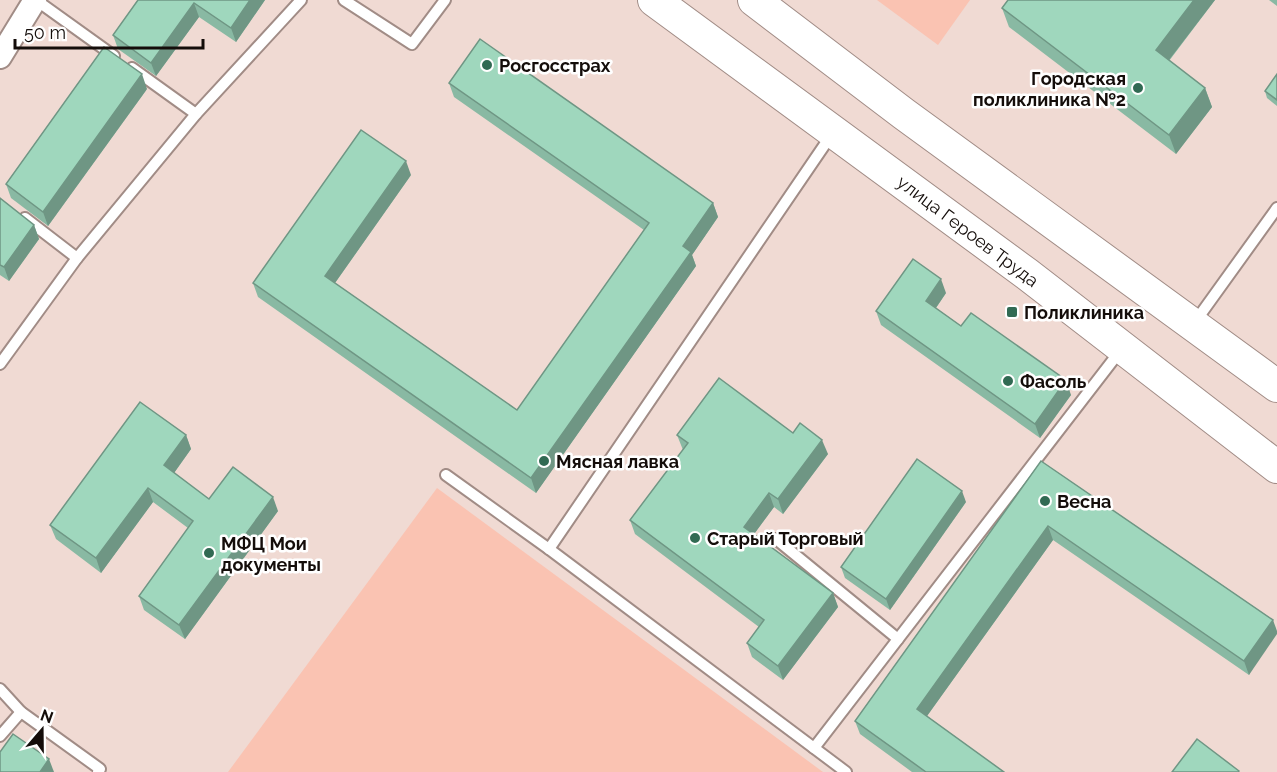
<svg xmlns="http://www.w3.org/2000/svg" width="1277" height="772" font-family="Raleway,sans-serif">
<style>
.green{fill:#fac3b2}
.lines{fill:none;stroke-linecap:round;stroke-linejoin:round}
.lane-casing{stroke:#a18c86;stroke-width:14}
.street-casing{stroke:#a18c86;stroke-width:26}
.secondary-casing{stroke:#a18c86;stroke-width:34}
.lane{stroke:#fff;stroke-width:10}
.street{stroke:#fff;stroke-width:22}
.secondary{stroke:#fff;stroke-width:32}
.wall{fill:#89b9a3}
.shaded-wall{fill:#6f9684}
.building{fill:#9fd7bd;stroke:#6f9684;stroke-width:1.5}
.poi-dot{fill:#316a53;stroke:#fff;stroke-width:2}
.labels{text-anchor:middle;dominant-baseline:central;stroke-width:5;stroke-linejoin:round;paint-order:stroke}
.poi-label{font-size:18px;font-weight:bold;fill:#140d0a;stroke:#fff;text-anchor:start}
.street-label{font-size:18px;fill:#140d0a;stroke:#fff}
</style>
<rect width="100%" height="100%" fill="#f0dad3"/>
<g class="green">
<path d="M877 0H970L938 45Z"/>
<path d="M437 488 823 772H228Z"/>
</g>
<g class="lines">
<defs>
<g id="lane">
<path d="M36 0 114 56"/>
<path d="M344 0 412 44 445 0"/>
<path d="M132 68 196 114"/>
<path d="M25 218 77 258 196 114 301 0"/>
<path d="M1195 322 1277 208"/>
<path d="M0 364 77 258"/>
<path d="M446 475 549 549 846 772"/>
<path d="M776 539 898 639"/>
<path d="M549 549 832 134"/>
<path d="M0 689 21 712 100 769 98 772"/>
<path d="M0 736 21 712"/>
<path d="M814 748 1120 351"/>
</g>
<path id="street" d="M0 57 35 0"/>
<g id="secondary">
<path d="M654 0 1027 274 1277 467"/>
<path d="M754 0 904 114 1277 386"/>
</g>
</defs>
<use href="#lane" class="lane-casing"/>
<use href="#street" class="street-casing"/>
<use href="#secondary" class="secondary-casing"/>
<use href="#lane" class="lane"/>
<use href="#street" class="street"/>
<use href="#secondary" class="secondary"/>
</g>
<g class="wall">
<path d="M138 0H265L236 42 199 17 156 76 118 49 113 35Z"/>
<path d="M1008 0H1215L1169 61 1205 88 1212 107 1176 154 1009 27 1002 8Z"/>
<path d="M1269 0H1277V6Z"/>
<path d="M1277 74V106L1267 98 1265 91Z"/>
<path d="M449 83 713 203 718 217 692 255 696 266 536 493 258 297 253 283 411 175 335 283 517 410 644 230 454 97Z"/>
<path d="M147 89 48 226 11 198 6 184Z"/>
<path d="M0 198 34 225 39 239 9 281 0 275Z"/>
<path d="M946 293 936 308 961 326 1071 395 1040 438 881 325 876 311Z"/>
<path d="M793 433 828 454 783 514 774 507 754 534 833 593 838 607 783 680 752 657 747 643 759 627 635 534 630 520 683 450 677 435Z"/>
<path d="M186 435 191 449 174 473 209 499 278 511 185 639 144 610 139 596 188 528 153 502 101 573 56 539 50 525Z"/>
<path d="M1041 461 1273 620 1249 675 1053 540 927 716 1004 772H912L860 734 855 721Z"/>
<path d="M966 502 890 610 845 578 841 567Z"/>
</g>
<g class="shaded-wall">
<path d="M250 0H265L236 42 231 28Z"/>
<path d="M1194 0H1215L1162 69 1156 50Z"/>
<path d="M194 3 199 17 156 76 151 63Z"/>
<path d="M142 74 147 89 48 226 43 212Z"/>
<path d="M1205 88 1212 107 1176 154 1169 135Z"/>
<path d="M406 161 411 175 330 290 325 276Z"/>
<path d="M713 203 718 217 692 255 696 266 536 493 531 478 683 246Z"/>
<path d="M34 225 39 239 9 281 4 267Z"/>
<path d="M941 279 946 293 931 315 926 301Z"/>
<path d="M1066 380 1071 395 1040 438 1035 424Z"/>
<path d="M186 435 191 449 169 480 164 465Z"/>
<path d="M822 440 828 454 783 514 778 499Z"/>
<path d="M148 488 153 502 101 573 96 558Z"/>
<path d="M962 491 966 502 890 610 886 599Z"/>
<path d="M769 493 774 507 749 541 744 527Z"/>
<path d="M273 497 278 511 185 639 179 625Z"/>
<path d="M1048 526 1053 540 922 723 917 709Z"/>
<path d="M833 593 838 607 783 680 778 666Z"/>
<path d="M1273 620 1277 631V634L1249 675 1244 661Z"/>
<path d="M49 759 54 772H40Z"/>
</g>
<g class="building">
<path d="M138 0H250L231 28 194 3 151 63 113 35Z"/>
<path d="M1008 0H1194L1156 50 1205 88 1169 135 1002 8Z"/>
<path d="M480 39 713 203 683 246 691 252 531 478 253 283 361 130 406 161 325 276 517 410 649 223 449 83Z"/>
<path d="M104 47 142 74 43 212 6 184Z"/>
<path d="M1277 74V100L1265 91Z"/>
<path d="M0 198 34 225 4 267 0 265Z"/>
<path d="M913 259 941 279 926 301 961 326 971 313 1066 380 1035 424 876 311Z"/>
<path d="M719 378 793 433 800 423 822 440 778 499 769 493 744 527 833 593 778 666 747 643 764 620 630 520 688 443 677 435Z"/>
<path d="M140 402 186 435 164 465 209 499 233 467 273 497 179 625 139 596 193 521 148 488 96 558 50 525Z"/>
<path d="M917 459 962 491 886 599 841 567Z"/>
<path d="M1041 461 1273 620 1244 661 1048 526 917 709 1004 772H926L855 721Z"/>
<path d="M13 734 49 759 40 772H0V752Z"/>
<path d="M1197 739 1239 771 1238 772H1172Z"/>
</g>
<g class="poi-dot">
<circle cx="487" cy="65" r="6"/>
<circle cx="1138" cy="88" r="6"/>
<rect x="1006" y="306" width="12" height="12" rx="3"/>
<circle cx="1008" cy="381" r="6"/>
<circle cx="544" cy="461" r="6"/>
<circle cx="1045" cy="501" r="6"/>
<circle cx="695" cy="538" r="6"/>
<circle cx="209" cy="553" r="6"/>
</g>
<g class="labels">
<g class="poi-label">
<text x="499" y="65">Росгосстрах</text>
<text x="1126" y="78" text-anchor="end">Городская<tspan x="1126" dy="21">поликлиника №2</tspan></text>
<text x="1024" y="312">Поликлиника</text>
<text x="1020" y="381">Фасоль</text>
<text x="556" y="461">Мясная лавка</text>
<text x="1057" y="501">Весна</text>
<text x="707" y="538">Старый Торговый</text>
<text x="221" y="543">МФЦ Мои<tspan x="221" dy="21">документы</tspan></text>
</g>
<g class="street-label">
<text transform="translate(968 231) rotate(37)">улица Героев Труда</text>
</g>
</g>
<g transform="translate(42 730) rotate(20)" stroke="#ffffff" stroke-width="4.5" paint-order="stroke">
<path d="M0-4.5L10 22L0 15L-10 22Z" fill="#140d0a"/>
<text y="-9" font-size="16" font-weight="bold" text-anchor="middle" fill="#140d0a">N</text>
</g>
<path d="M15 39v9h188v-9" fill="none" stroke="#140d0a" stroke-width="3"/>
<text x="24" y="39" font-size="18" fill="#140d0a" stroke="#ffffff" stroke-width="4.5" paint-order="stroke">50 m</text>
</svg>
